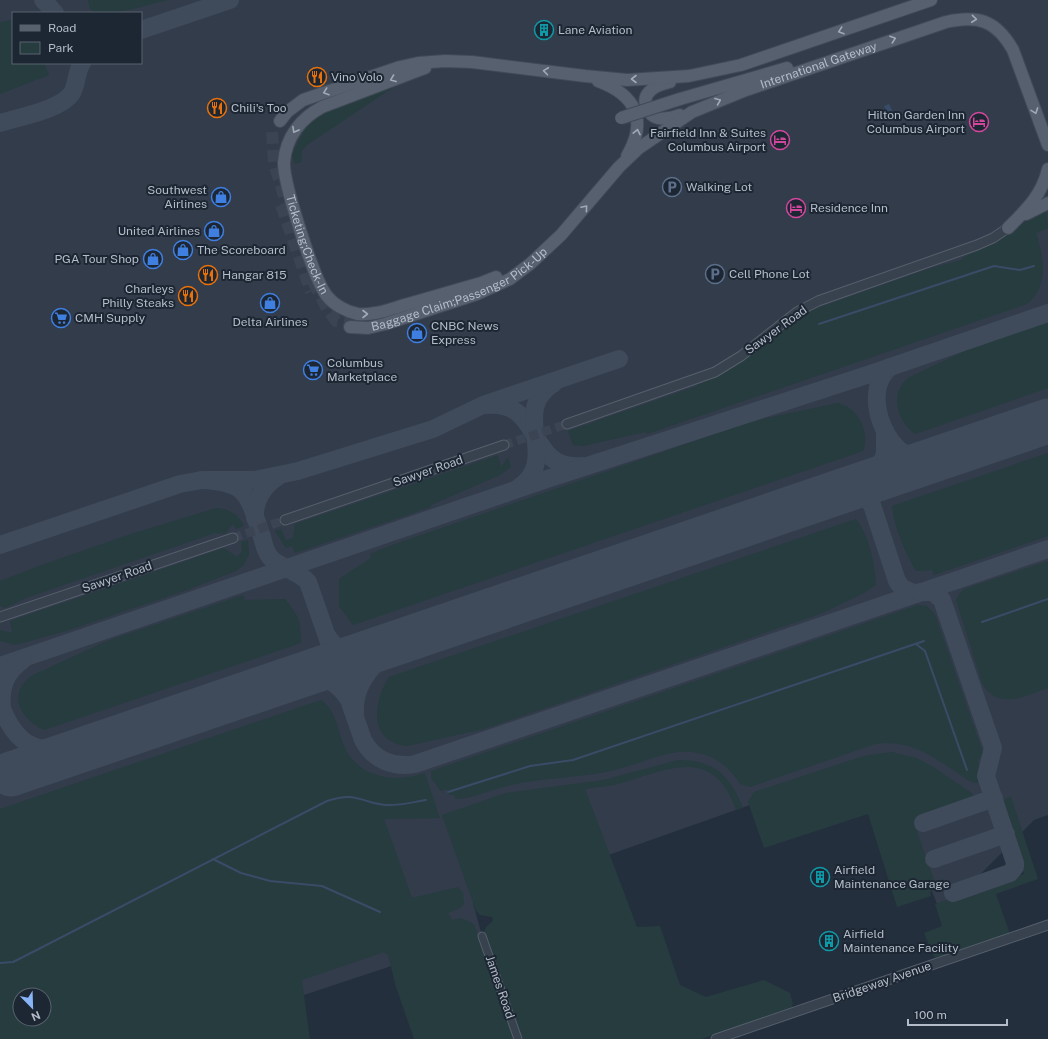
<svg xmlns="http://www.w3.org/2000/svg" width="1048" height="1039" font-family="'Public Sans',sans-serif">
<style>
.airport{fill:#323c4b;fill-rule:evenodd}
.green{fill:#263c3f;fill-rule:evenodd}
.water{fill:#394c67}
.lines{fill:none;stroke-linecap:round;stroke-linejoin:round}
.stream{stroke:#394c67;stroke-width:2}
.taxiway{stroke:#3f4a5a;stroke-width:18}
.runway{stroke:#3f4a5a;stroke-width:45}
.tertiary-tunnel{stroke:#3a4453;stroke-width:9;stroke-dasharray:9 4.5;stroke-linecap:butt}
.primary-tunnel{stroke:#3a4453;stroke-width:12;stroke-dasharray:12 6;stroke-linecap:butt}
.minor-casing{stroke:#565f6c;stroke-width:9}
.tertiary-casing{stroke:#565f6c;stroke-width:11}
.primary-casing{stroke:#414a57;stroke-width:14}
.minor{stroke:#38414e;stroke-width:7}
.tertiary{stroke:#38414e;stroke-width:9}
.primary{stroke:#56606e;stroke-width:12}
.primary-bridge-casing{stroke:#414a57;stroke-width:14;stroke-linecap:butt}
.primary-bridge{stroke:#56606e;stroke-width:12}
.oneway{stroke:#a1aab7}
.labels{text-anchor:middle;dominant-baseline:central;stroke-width:4;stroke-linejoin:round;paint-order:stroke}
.poi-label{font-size:12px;fill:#b4bcc9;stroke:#1d2633;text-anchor:start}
.street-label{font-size:12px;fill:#b4bcc9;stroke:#1d2633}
</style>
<rect width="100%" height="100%" fill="#242f3e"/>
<path class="airport" d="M0 0H1048V815L1034 820 941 914 880 759 473 903 482 936 171 1039H0ZM13 13H141V63H13ZM20 995H44V1019H20Z"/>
<g class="green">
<path d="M88 0H167C151 4 102 20 90 9Z"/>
<path d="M13 20V63H44L49 75 0 94V22Z"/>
<path d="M400 83 307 145 302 151 301 162 295 164 292 155C298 144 302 132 310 123 326 106 377 92 400 83Z"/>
<path d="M1042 210 1046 211 1048 228 1036 233C1045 261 1048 286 1027 304L647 434 645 432 583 446 573 445 568 431 697 386V385C711 379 725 373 738 364 763 347 785 325 812 310L928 269 961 260 964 257 1000 240Z"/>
<path d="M1048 321V388L915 434C897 421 889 394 908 378L969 349 984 345V343Z"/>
<path d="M838 403C859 408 870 432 863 451L353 625 339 606V579L371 558 370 554 392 545 753 421Z"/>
<path d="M1048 453V536L934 575 932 570 916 571C904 550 895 530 892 506Z"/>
<path d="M498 455 501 467 508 457 511 467 500 475 431 505V507L295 553 292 546 286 548 275 531 281 529 286 540 293 538 295 524Z"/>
<path d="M216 508C230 509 238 514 244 526L236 529 233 524 225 534 215 533 26 598 5 608 0 606V581L39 566 125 536Z"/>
<path d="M856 519C870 538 874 562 876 585L862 594 820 614 484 729 407 746C368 742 373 702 389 677Z"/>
<path d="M248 540 249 554 244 565 236 571 187 590 66 631 15 645 0 641V630L12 633 10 621 224 548 237 557 242 551 241 542Z"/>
<path d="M1048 561V688C1024 696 998 711 982 683L956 600 960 593 964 589Z"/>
<path d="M243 595 245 600 285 599C300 619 300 618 301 643L44 730C20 719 6 693 33 675L107 641Z"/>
<path d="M918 605 927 606 935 614 983 753 978 761 982 777 977 783 971 782C940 762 914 738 875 744L750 787 740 784C731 769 716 756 698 753 670 747 644 763 618 769 584 778 549 777 515 784 496 788 478 796 459 799L455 798 454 795 448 794 447 789 441 791 431 778V771Z"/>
<path d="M321 700C336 709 338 733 345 748 359 779 398 783 425 773L440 818 384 819 412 898 458 887 463 893 464 904 460 908 448 913 452 920 461 918 474 924 515 1039H414L396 987 388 955 384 952 302 980 310 1039H0V809ZM20 995H44V1019H20Z"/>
<path d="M892 752 916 758 930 765 973 794V800L969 804 914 823 937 889 930 892 931 896 897 907 868 814 764 848 748 802 754 792 864 756Z"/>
<path d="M678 760C715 760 730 776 743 808L736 810C714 744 666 770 618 784 607 787 595 787 585 789L637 927 660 926 680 985 706 997 764 980 790 993 793 1004 791 1008 702 1039H521L484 932 486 927 493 921 492 917 480 915 476 911 442 815 506 793 604 780Z"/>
<path d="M1011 797 1038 879 996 894 1010 934 945 956 935 957 933 955 924 933 942 926 935 904 1024 874 1001 808 1006 798Z"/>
</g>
<path class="water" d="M889 104 894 114 889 116 884 106Z"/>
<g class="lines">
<g class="stream">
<path d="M819 324 994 266 1020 270 1034 266"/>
<path d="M982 622 1048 599"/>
<path d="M916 644 925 651 967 770"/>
<path d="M448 792 530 766 573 760 924 641"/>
<path d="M213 859 241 873 270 881 322 886 380 912"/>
<path d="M0 963 13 962 23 957 327 801C358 791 358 802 385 805 399 806 413 802 426 800"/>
</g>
<g class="taxiway">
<path d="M43 0 55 13"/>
<path d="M141 30 230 0"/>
<path d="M0 123C19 117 61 110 72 93 77 84 76 72 82 63"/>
<path d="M890 367C865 388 879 435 902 452 915 461 930 459 944 456"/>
<path d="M487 405C544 400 526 471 582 466"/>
<path d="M885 431V454L870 489 869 496 897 581 902 588 916 594"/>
<path d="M202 480C250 482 248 497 262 537 264 544 265 551 270 557 277 567 297 570 308 582L363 740C373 760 394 768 415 764L1048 549"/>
<path d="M518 488C562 460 508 411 554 383"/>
<path d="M845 490C859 488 866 491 871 504"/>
<path d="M255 518C254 500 264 485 279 476"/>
<path d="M0 545 180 484 202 480H255L298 471 433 429 483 405 619 359"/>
<path d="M920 592H933L942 600 993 748 986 776 1015 863V867L1010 873 953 893"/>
<path d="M328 637C338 652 349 655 366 653"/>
<path d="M0 666 547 479 867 375 1048 313"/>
<path d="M297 676C318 673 335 679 347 697"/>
<path d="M0 703C15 746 35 753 78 751"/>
<path d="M2 709C0 688 5 672 23 660"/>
<path d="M355 713C353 675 385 653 414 636"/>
<path d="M923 823 994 798"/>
<path d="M934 859 1006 834"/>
</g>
<path class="runway" d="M11 774 1048 421"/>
<g class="tertiary-tunnel">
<path d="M504 445 567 424"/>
<path d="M233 538 285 520"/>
</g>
<g class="primary-tunnel">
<path d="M272 132 274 163 289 213"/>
<path d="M281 205 311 292"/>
<path d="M313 281 325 305 336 321 361 325"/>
</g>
<defs>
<path id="minor" d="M482 936 518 1039"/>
<g id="tertiary">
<path d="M567 424 715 372 741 356 797 312 818 301 977 245 993 238 1008 228"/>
<path d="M285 520 504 445"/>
<path d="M0 617 233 538"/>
<path d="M716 1039 1048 925"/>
</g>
<g id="primary">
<path id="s1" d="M425 68 322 107C301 118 286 137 284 162 283 182 314 280 327 296 334 305 347 312 358 314 375 316 393 308 408 304 433 297 457 290 481 283L496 277"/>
<path d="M598 81C636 95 648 120 627 156"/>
<path d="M670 82C657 85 640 92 647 108 649 113 653 117 658 118 665 120 674 117 680 115"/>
<path d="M680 99 787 68"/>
<path d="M280 121 287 112 303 100 400 67 418 63 445 61 472 62 585 76 627 80 689 76 741 65 931 0"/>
<path d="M1026 214 1048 203"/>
<path d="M1008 228C1026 210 1042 195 1048 169"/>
<path id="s2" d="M350 327 368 328 385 324 477 294 510 279 530 264 561 235 619 167 639 148 692 112 746 90 946 22C978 15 996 20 1013 50L1048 145"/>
</g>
</defs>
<use href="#minor" class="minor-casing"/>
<use href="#tertiary" class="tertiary-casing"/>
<use href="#primary" class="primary-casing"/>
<use href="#minor" class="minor"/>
<use href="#tertiary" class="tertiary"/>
<use href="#primary" class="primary"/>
<defs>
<path id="primary-bridge" d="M621 118 680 99"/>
</defs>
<use href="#primary-bridge" class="primary-bridge-casing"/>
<use href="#primary-bridge" class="primary-bridge"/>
</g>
<defs><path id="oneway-chevron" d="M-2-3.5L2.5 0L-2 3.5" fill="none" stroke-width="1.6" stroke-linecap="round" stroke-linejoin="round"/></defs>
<g class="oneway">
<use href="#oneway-chevron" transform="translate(974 19) rotate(6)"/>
<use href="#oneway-chevron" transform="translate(841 31) rotate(161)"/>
<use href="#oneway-chevron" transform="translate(893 39) rotate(-19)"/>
<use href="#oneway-chevron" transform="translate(546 71) rotate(-172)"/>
<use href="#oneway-chevron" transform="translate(393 79) rotate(159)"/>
<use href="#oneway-chevron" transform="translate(634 79) rotate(180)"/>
<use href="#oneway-chevron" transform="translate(326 92) rotate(161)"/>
<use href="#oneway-chevron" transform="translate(718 101) rotate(-22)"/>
<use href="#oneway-chevron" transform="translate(1035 111) rotate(70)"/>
<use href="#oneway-chevron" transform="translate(295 130) rotate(119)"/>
<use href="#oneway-chevron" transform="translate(637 132) rotate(-78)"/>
<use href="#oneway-chevron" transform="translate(585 208) rotate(-50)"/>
<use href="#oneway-chevron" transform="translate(365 314)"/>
</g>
<defs>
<symbol id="building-ring" viewBox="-11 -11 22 22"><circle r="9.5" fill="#1d2633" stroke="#0f9aa8" stroke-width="1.5"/><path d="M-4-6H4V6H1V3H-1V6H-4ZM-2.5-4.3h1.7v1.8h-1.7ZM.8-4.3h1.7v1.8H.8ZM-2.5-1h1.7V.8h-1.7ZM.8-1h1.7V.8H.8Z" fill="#0f9aa8"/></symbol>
<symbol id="restaurant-ring" viewBox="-11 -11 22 22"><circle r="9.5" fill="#1d2633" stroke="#e8710a" stroke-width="1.5"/><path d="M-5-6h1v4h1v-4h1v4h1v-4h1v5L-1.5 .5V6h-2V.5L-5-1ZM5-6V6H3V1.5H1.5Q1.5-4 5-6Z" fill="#e8710a"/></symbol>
<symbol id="hotel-ring" viewBox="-11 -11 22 22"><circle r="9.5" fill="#1d2633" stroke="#d1479c" stroke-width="1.5"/><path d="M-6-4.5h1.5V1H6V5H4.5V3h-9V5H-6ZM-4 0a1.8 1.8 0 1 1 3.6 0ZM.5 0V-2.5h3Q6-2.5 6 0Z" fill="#d1479c"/></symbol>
<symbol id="parking-ring" viewBox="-11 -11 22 22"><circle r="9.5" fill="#1d2633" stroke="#5c6f8a" stroke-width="1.5"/><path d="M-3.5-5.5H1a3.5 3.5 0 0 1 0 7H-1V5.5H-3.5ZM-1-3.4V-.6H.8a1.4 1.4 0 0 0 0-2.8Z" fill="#5c6f8a"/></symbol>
<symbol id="shop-ring" viewBox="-11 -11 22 22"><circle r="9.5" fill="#1d2633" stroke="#3f7fe0" stroke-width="1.5"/><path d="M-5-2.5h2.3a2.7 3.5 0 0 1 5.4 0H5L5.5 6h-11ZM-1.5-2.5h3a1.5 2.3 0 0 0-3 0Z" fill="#3f7fe0"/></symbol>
<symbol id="supermarket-ring" viewBox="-11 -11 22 22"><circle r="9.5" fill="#1d2633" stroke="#3f7fe0" stroke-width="1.5"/><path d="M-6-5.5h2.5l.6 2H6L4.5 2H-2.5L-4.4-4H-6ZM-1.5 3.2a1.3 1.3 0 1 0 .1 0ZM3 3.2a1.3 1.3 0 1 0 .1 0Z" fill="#3f7fe0"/></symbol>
</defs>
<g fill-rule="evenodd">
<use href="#building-ring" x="533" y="19" width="22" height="22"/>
<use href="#restaurant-ring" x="306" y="66" width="22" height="22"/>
<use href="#restaurant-ring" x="206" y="97" width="22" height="22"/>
<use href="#hotel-ring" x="968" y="111" width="22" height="22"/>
<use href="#hotel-ring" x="769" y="129" width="22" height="22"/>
<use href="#parking-ring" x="661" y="176" width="22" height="22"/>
<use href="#shop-ring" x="210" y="186" width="22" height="22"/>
<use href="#hotel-ring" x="785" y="197" width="22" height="22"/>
<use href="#shop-ring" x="203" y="220" width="22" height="22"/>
<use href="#shop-ring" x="172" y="239" width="22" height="22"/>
<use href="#shop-ring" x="142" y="248" width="22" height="22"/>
<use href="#parking-ring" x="704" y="263" width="22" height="22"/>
<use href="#restaurant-ring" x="197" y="264" width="22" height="22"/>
<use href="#restaurant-ring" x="177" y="285" width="22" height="22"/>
<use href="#shop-ring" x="259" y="292" width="22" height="22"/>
<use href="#supermarket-ring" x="50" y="307" width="22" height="22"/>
<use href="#shop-ring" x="406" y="322" width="22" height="22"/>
<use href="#supermarket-ring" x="302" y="359" width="22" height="22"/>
<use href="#building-ring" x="809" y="866" width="22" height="22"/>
<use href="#building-ring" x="818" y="930" width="22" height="22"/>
</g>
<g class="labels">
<g class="poi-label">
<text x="558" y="30">Lane Aviation</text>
<text x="331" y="77">Vino Volo</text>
<text x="231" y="108">Chili's Too</text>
<text x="965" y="115" text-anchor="end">Hilton Garden Inn<tspan x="965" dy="14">Columbus Airport</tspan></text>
<text x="766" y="133" text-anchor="end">Fairfield Inn &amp; Suites<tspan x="766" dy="14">Columbus Airport</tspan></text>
<text x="686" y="187">Walking Lot</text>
<text x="207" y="190" text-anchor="end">Southwest<tspan x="207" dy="14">Airlines</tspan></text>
<text x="810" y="208">Residence Inn</text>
<text x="200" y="231" text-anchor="end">United Airlines</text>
<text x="197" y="250">The Scoreboard</text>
<text x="139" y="259" text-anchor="end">PGA Tour Shop</text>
<text x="729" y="274">Cell Phone Lot</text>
<text x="222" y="275">Hangar 815</text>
<text x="174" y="289" text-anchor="end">Charleys<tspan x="174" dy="14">Philly Steaks</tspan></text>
<text x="75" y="318">CMH Supply</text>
<text x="270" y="322" text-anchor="middle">Delta Airlines</text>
<text x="431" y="326">CNBC News<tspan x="431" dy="14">Express</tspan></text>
<text x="327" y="363">Columbus<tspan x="327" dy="14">Marketplace</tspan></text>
<text x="834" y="870">Airfield<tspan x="834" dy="14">Maintenance Garage</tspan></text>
<text x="843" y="934">Airfield<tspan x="843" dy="14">Maintenance Facility</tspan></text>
</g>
<g class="street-label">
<text stroke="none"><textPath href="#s2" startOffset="552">International Gateway</textPath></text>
<text stroke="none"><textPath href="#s1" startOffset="266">Ticketing;Check-In</textPath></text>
<text stroke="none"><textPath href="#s2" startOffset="118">Baggage Claim;Passenger Pick-Up</textPath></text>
<text transform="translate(776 330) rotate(-36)">Sawyer Road</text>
<text transform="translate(428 471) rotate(-19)">Sawyer Road</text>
<text transform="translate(117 577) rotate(-19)">Sawyer Road</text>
<text transform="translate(882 982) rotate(-19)">Bridgeway Avenue</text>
<text transform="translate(500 987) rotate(71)">James Road</text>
</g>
</g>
<rect x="12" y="12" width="130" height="52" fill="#1d2633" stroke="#59626f"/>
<rect x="20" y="25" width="20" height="6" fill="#56606e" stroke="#59626f"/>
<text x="48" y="32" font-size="12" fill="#b4bcc9">Road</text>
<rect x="20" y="42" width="20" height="12" fill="#263c3f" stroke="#59626f"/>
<text x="48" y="52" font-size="12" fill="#b4bcc9">Park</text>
<g transform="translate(32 1007) rotate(157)"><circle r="19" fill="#1d2633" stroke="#59626f"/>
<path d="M0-3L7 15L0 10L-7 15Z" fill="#8ab4f8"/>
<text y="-6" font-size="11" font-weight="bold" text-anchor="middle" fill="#b4bcc9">N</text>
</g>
<path d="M908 1019v6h99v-6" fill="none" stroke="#b4bcc9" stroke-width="2"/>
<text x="914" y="1019" font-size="12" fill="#b4bcc9" stroke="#1d2633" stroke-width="3" paint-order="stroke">100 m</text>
</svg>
